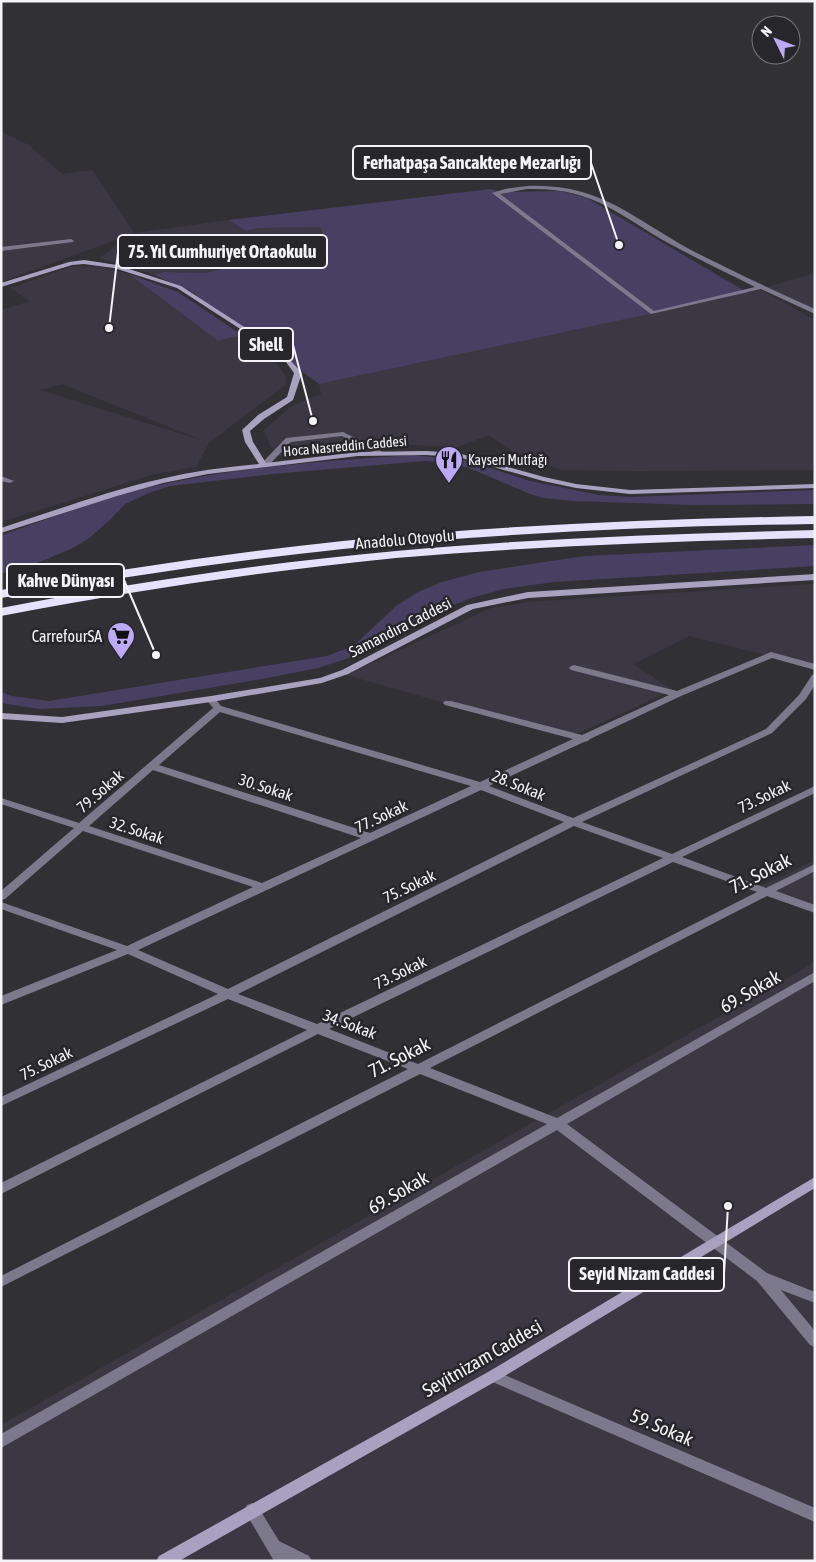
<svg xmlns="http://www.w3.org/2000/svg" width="816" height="1562" font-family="'Asap Condensed',sans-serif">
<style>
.built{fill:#3b3843;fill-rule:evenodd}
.green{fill:#484062}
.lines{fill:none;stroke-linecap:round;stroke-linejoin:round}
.street{fill:#7d798c;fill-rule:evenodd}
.secondary{fill:#a8a2c0;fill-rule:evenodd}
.highway{fill:#e6e1fd;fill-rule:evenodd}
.labels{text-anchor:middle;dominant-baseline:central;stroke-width:5;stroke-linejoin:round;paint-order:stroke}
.far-street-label{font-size:14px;fill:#f4f3f7;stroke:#27262b}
.far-poi-label{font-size:14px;fill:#f4f3f7;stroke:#27262b;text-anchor:start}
.street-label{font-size:16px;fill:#f4f3f7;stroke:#27262b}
.poi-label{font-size:16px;fill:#f4f3f7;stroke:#27262b;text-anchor:end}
.near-street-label{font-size:19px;fill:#f4f3f7;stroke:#27262b}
.leader{fill:none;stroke:#f4f3f7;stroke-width:2}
.callout-dot{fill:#f4f3f7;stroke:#27262b;stroke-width:2}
.callout{fill:#27262b;stroke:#f4f3f7;stroke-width:2}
.callout-label{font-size:18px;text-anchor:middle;font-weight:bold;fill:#f4f3f7}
</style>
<rect width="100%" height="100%" fill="#313035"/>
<g class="built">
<path d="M1 132 29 145 62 174 92 170 134 233 228 220 246 231 259 228 320 227 323 235 271 258 205 273 164 272 154 275 99 258 132 234 1 282Z"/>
<path d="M73 266 101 267 129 274 218 341 242 335 277 364 286 376 285 385 209 443 196 467 155 474 1 522V310L30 301 10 288ZM62 384 201 440 40 390Z"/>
<path d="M815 273V310L767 287Z"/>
<path d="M761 290 815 320V470L638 471 561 470 521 457 489 435 458 447 387 444 279 456 270 446 264 430 290 407 321 394 319 384Z"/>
<path d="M815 584V667L689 636 633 664 673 690 568 738 346 675 491 608 527 602Z"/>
<path d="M815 860V905L760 886 780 877Z"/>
<path d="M815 962V1561H1V1425Z"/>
</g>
<g class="green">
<path d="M491 189 505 194 507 192 561 191 587 198 748 293 319 384 189 290 154 275 164 272 205 273 271 258 323 235 320 227 259 228 246 231 228 220Z"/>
<path d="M129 274 178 292 242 335 218 341Z"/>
<path d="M412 455 469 461 530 481 599 495 631 497 815 490V504L694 505 573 501 544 498 530 494 474 470 452 463 424 461 273 474 170 486 149 493 125 504 110 520 88 539 71 549 27 567 1 574V535C55 517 109 495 164 484 245 466 329 461 412 455Z"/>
<path d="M815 545V566L554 582 504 589 471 598 433 613 390 639 355 656 318 668 262 679 102 706 40 709 1 703V692L12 696 49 701 327 656 348 648 360 640 396 606 418 592 442 582 479 572 585 556Z"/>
</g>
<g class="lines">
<g class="street">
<path d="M527 186C600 183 632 218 691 250 732 271 773 290 815 309V314L761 289 651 314 492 193 505 189ZM527 189C593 187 617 214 670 244 698 259 727 273 755 287L654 311 500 194Z"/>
<path d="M71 239 74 241 73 242 1 251V247Z"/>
<path d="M343 432 385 453 384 455H378L342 436 291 442 267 467H264L260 465 286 438Z"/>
<path d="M1 476 14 481 10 483 1 481Z"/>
<path d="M771 652 815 664V670L772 658 681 696 590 739 588 741 584 742 489 786 573 818 766 729 799 695 812 675 815 674V685L806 699 772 733 582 822 672 854 815 786V793L682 857 766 888 815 864V871L776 891 815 905V913L767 896 430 1068 557 1118 815 972V981L567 1124 767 1273 815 1292V1303L781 1290 815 1331V1347L810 1345 757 1281 557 1130 1 1448V1434L547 1124 420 1074 1 1287V1276L408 1069 318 1034 1 1194V1183L307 1030 228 999 1 1106V1097L218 994 128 954 1 1005V996L117 950 1 909V902L127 946 253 887 83 831 5 899 1 900V891L74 828 1 804V798L79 823 213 708 206 699 211 696 214 697 221 706 480 782 573 739 445 705 443 703 445 701H451L582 735 669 695 571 670 569 668 571 666 574 665 677 691ZM220 712 471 786 370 833 159 765ZM153 770 361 838 262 883 89 826ZM481 790 564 822 228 989 138 950ZM574 826 663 858 317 1024 238 994ZM673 862 757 892 418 1064 329 1029Z"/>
<path d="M493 1370 815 1508V1522L488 1380 486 1376 488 1372Z"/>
<path d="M252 1503 257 1505 279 1541 309 1556 312 1561H274L244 1510 247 1505Z"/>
</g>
<g class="secondary">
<path d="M84 260 117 265 181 286 252 332 290 360 302 373 293 400 264 419 250 431 253 442 266 463 358 452 426 451 458 453 544 477 576 484 630 490 815 484V488L630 494 576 488 543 481 458 457 426 455 358 456 208 474 163 483 117 496 1 533V528C54 511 107 491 161 479 194 471 226 467 259 464L245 442 242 430 258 415 287 397 294 373 286 362 248 334 177 288 114 268 84 264 72 265 1 287V283L69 262Z"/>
<path d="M815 574V580L528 598 473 609 348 674 322 683 211 702 62 723 1 719V713L62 717 211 696 320 678 342 670 467 605 528 592Z"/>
<path d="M815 1177V1188L498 1380 179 1561H156L159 1556 488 1372Z"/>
</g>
<g class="highway">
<path d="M815 516V524C657 526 500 533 343 549 228 561 115 578 1 598V590C115 570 228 553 343 541 500 525 657 519 815 516Z"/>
<path d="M815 530V538C675 541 535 546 396 558 263 571 132 591 1 616V608C132 583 263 563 396 551 535 538 675 534 815 530Z"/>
</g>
</g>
<defs>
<symbol id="restaurant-pin" viewBox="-11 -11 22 30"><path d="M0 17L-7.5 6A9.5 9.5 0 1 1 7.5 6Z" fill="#bcaaf6" stroke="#27262b"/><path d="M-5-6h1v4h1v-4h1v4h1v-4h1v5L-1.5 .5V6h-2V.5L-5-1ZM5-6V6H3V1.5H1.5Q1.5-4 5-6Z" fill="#111"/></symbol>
<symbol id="supermarket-pin" viewBox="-11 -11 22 30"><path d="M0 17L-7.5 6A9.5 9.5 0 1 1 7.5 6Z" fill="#bcaaf6" stroke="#27262b"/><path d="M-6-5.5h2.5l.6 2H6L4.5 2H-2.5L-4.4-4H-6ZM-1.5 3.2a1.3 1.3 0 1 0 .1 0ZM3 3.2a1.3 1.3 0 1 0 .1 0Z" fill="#111"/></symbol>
</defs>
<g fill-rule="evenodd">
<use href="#restaurant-pin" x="433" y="444" width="32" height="43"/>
<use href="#supermarket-pin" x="105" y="620" width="32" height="43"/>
</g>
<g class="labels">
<g class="far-street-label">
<text transform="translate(345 446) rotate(-5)">Hoca Nasreddin Caddesi</text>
</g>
<g class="far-poi-label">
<text x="468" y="460">Kayseri Mutfağı</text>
</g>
<g class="street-label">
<text transform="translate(405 539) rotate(-5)">Anadolu Otoyolu</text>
<text transform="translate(400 627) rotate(-27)">Samandıra Caddesi</text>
<text transform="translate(519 785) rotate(22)">28. Sokak</text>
<text transform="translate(266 787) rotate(18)">30. Sokak</text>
<text transform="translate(100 791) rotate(-41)">79. Sokak</text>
<text transform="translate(764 796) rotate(-26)">73. Sokak</text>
<text transform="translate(381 816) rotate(-25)">77. Sokak</text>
<text transform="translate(137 830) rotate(18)">32. Sokak</text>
<text transform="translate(409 886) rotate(-26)">75. Sokak</text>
<text transform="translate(400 972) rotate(-26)">73. Sokak</text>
<text transform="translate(350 1024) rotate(21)">34. Sokak</text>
<text transform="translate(46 1063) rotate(-26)">75. Sokak</text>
</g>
<g class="poi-label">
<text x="102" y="636">CarrefourSA</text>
</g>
<g class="near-street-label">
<text transform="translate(760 873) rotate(-27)">71. Sokak</text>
<text transform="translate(750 991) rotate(-30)">69. Sokak</text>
<text transform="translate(399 1057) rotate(-27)">71. Sokak</text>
<text transform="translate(398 1192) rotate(-30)">69. Sokak</text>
<text transform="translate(482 1358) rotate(-30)">Seyitnizam Caddesi</text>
<text transform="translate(662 1427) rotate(23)">59. Sokak</text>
</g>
</g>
<path class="leader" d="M619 245L591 163M109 328L118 252M313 421L293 345M156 655L124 580M728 1206L724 1274"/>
<g class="callout-dot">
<circle cx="619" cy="245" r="5"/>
<circle cx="109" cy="328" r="5"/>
<circle cx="313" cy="421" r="5"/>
<circle cx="156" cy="655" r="5"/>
<circle cx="728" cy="1206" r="5"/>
</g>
<g class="callout">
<rect x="353" y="146" width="238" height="33" rx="5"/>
<rect x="118" y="235" width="209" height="33" rx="5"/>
<rect x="239" y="328" width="54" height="33" rx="5"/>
<rect x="7" y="564" width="117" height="33" rx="5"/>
<rect x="569" y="1258" width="155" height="33" rx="5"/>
</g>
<g class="callout-label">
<text x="472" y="169">Ferhatpaşa Sancaktepe Mezarlığı</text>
<text x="222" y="258">75. Yıl Cumhuriyet Ortaokulu</text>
<text x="266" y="351">Shell</text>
<text x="66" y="587">Kahve Dünyası</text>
<text x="647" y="1280">Seyid Nizam Caddesi</text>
</g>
<rect width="816" height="1562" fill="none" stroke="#f4f3f7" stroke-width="5"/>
<g transform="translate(776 40) rotate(312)"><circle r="24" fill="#27262b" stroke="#79787d"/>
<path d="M0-4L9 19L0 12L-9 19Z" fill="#bcaaf6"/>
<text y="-8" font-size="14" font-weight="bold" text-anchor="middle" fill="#f4f3f7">N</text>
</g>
</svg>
